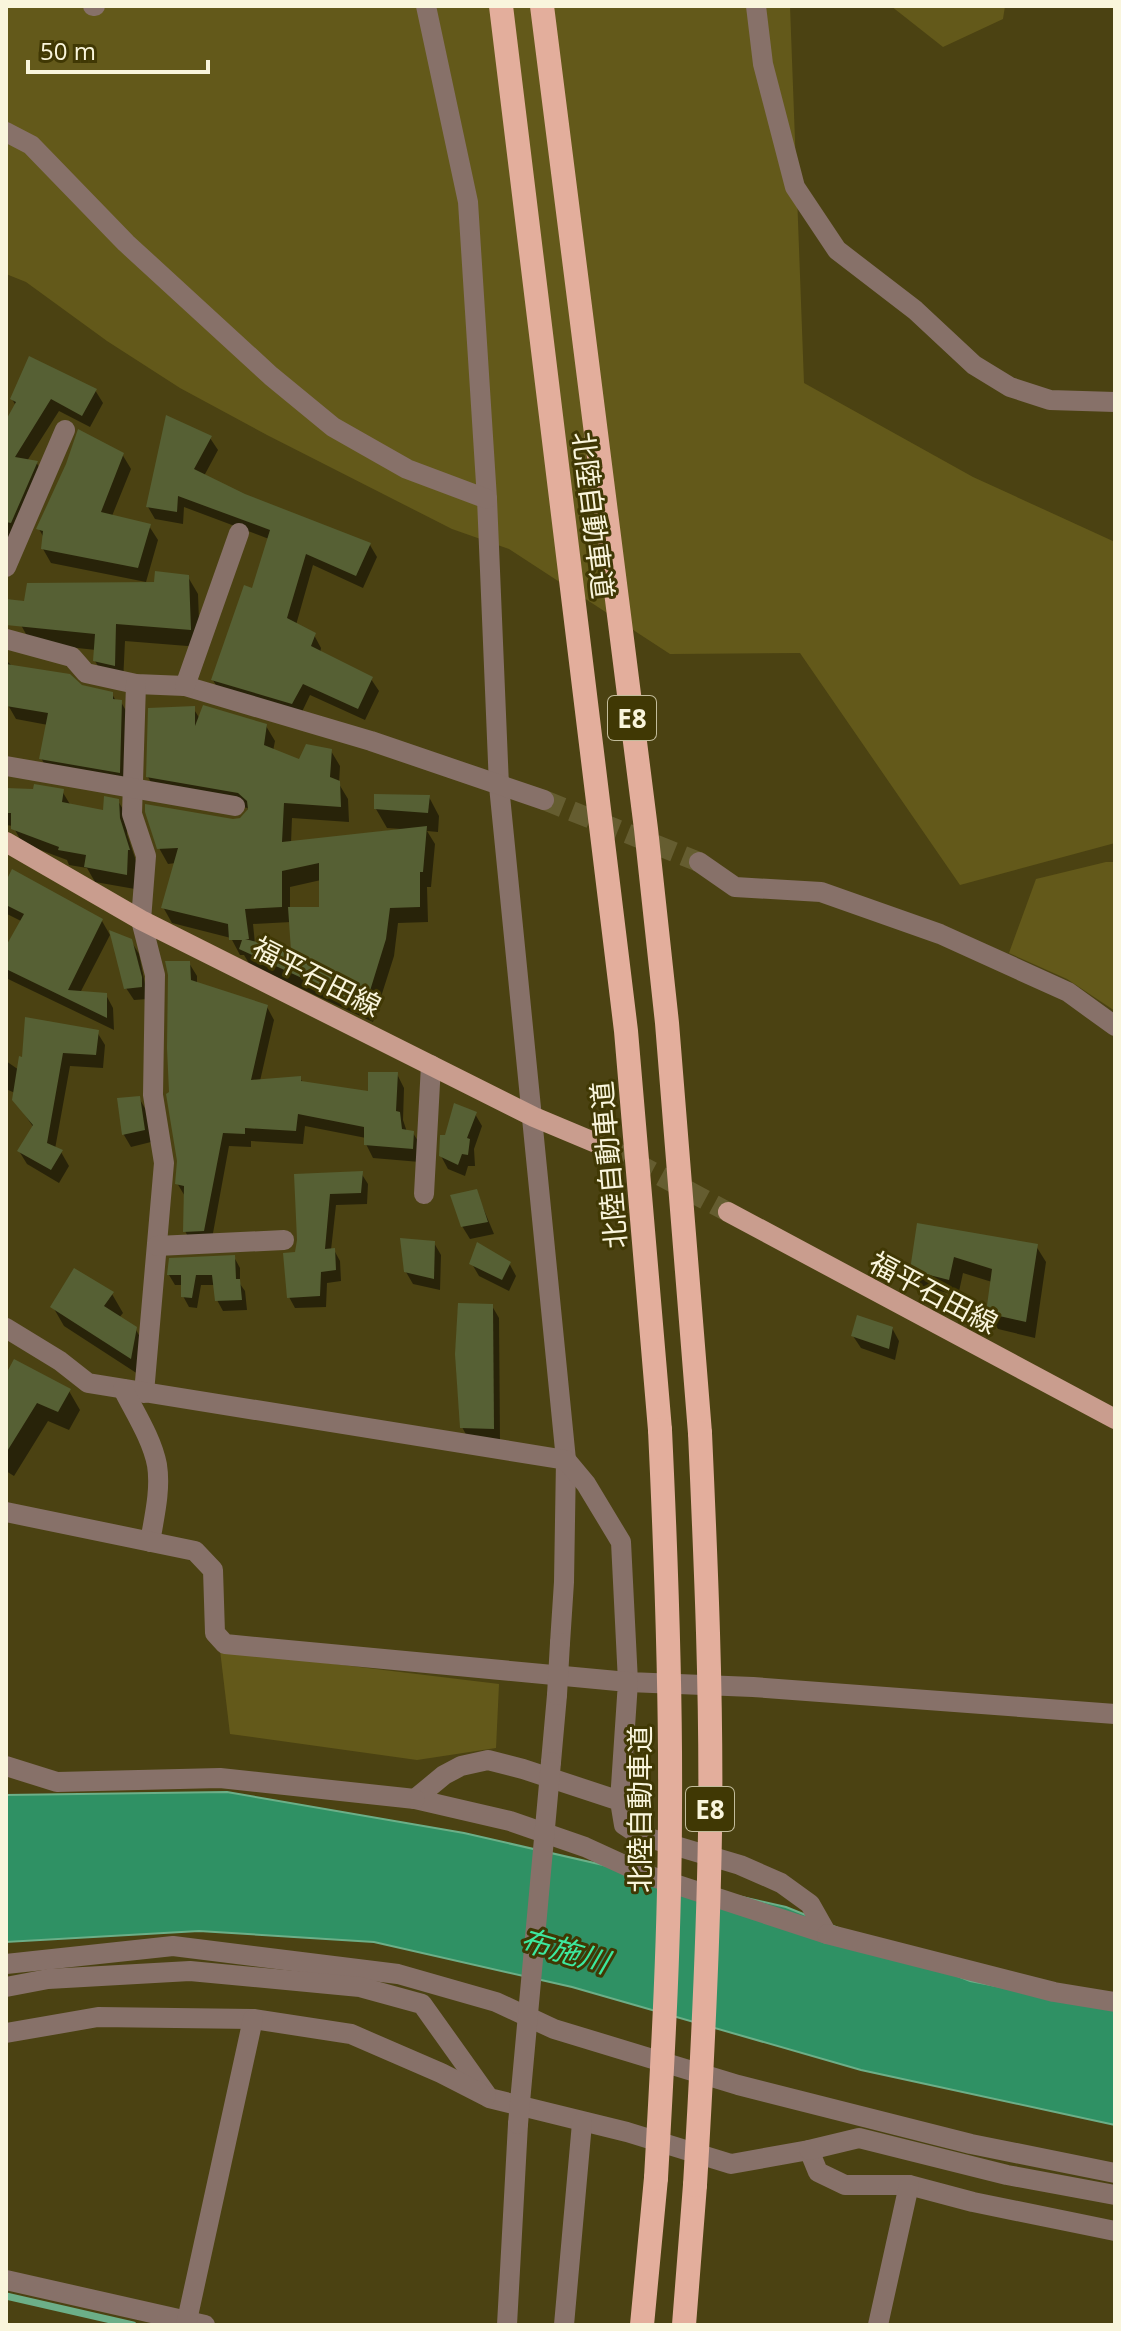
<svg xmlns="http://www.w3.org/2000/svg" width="1121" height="2331" font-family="'Open Sans','Noto Sans JP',sans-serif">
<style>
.green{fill:#63591a}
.water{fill:#2f9164;stroke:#6caf88;stroke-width:2}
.shadow{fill:#0007;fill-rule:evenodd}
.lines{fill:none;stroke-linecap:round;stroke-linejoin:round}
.stream{stroke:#6caf88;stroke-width:7}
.building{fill:#566034;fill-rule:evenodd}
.minor-tunnel{stroke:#655d30;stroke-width:20;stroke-dasharray:20 10;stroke-linecap:butt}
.major-tunnel{stroke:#655d30;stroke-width:20;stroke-dasharray:20 10;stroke-linecap:butt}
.minor{stroke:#877169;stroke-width:20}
.major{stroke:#c99d8e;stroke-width:20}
.highway{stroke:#e3ae9c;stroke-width:24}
.minor-bridge{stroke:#877169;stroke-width:20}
.highway-bridge{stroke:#e3ae9c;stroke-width:24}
.labels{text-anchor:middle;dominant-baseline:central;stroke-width:6;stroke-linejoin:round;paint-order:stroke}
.shield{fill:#403804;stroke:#c2bc9b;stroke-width:2}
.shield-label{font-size:26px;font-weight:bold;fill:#f9f5dc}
.street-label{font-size:28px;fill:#f9f5dc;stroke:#403804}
.water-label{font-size:30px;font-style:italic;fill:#3ce89e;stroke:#403804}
</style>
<rect width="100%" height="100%" fill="#4b4212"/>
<g class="green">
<path d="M6 6H790L804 383 973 477 1115 542V843L960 885 800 653 670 654 509 549 452 529 267 435 180 388 107 341 26 282 6 274Z"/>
<path d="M891 6H1005L1003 19 943 47Z"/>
<path d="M1106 862H1115V1011L1067 979 1009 953 1036 879Z"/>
<path d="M220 1650 499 1684 496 1748 417 1760 230 1734Z"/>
</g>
<path class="water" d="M227 1792 464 1833 786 1907 970 1981 1115 2009V2125L861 2070 572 1987 374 1942 199 1931 6 1942V1795Z"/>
<g class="shadow">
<path d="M95 390 103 403 90 427 59 411 27 461 36 462 44 475 6 562V424L16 406 12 399Z"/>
<path d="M210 438 218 450 204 476 244 496 370 545 377 557 363 588 313 565 296 625 314 635 321 648 320 653 371 679 379 691 365 720 310 695 300 716 220 693 213 680 254 591 269 539 184 507 183 524 155 519 148 507Z"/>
<path d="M122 454 131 469 112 516 149 526 158 540 146 582 51 563 43 549 44 538 39 529Z"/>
<path d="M188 577 198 594 200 647 125 641 123 682 105 678 95 661 96 650 31 643 21 625 156 584Z"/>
<path d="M6 660 13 667 112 694 116 701 121 702 129 716 127 786 49 772 41 758 48 725 16 719 8 705 9 697 6 696Z"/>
<path d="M193 708 200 719 266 726 275 741 273 751 300 761 331 751 340 766 339 784 348 799 349 822 292 818 291 843 402 829 387 828 376 809 429 797 439 816 438 832 427 831 435 844 431 887H427L428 922 398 923 394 956 373 1022 250 965 244 955H240L231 938 172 923 163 907 176 863 168 864 159 848 246 816 248 808 157 793 148 777ZM321 880V909H290V887ZM291 922 294 954 255 944 253 924Z"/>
<path d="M6 790 62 791 71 806 105 812 118 801 127 816V834L137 864 135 889 95 882 87 868 69 865 67 860 22 843 13 826 6 825Z"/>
<path d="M6 886 102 921 110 935 80 993 106 995 113 1008 114 1030 8 979 6 983V952L35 928 7 914Z"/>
<path d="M131 941 139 954 148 999 134 1000 126 988Z"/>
<path d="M189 963 197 976V984L267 1007 274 1020 260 1081 300 1078 303 1083 369 1093 397 1074 404 1088 403 1120 407 1132 413 1133 421 1146 420 1162 373 1158 366 1144V1138L305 1126 303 1144 251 1141V1147L229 1146 211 1244H192L185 1231 186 1198 177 1183 179 1161 172 1094Z"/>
<path d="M97 1032 105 1045 103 1068 70 1066 55 1149 61 1152 69 1166 59 1183 27 1164 19 1151 34 1128 14 1099 15 1093 6 1089V1061L19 1070Z"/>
<path d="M139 1098 146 1110 151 1142 131 1147 124 1135Z"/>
<path d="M475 1114 482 1126 474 1149 475 1166H468L465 1176 448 1169 441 1156 446 1137Z"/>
<path d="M361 1173 368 1184 367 1204 336 1205 331 1250H334L340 1261 341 1281 327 1283 326 1307 295 1308 289 1297 299 1240 296 1175Z"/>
<path d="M476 1191 494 1234 470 1239 462 1226Z"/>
<path d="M918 1226 1036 1246 1046 1262 1035 1338 998 1329 988 1312 992 1282 963 1273 958 1296 922 1286 912 1269Z"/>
<path d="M434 1243 441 1255 440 1290 413 1284 406 1272Z"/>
<path d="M234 1257 240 1268V1284L245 1291 247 1310 223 1311 217 1300 216 1285H201L197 1308 189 1307 183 1296V1285H175L169 1275Z"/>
<path d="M509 1263 516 1276 509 1291 479 1276 472 1264Z"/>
<path d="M112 1294 123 1313 119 1318 135 1328 146 1348 141 1376 64 1326 53 1307Z"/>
<path d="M492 1306 499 1318 500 1441 469 1440 462 1427Z"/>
<path d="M892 1328 899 1341 895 1360 861 1348 853 1336Z"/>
<path d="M6 1378 69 1391 80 1410 69 1430 48 1421 14 1476 6 1471Z"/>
</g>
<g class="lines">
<path class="stream" d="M6 2296 133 2325"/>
</g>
<g class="building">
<path d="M29 356 97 389 82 416 51 399 15 457 38 461 11 523 6 522V420L16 402 10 399Z"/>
<path d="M166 415 212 436 194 469 245 494 371 543 356 576 306 554 287 618 316 633 311 646 373 677 358 709 303 684 292 704 211 680 244 585 252 588 270 530 178 496 177 512 146 507Z"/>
<path d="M78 429 124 453 101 512 151 524 138 568 41 549 43 531 36 529 66 464Z"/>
<path d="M155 571 189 575 191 630 116 624 115 666 93 661 95 634 6 625V599L24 601 27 583 154 582Z"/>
<path d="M6 664 70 674 82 685 113 692V699L122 700 120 773 39 759 48 713 6 706 8 685H6Z"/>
<path d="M203 705 267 724 264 745 299 759 306 744 332 749 330 777 340 781 341 807 284 803 282 842 427 826 423 872H420V907L390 908 386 939 365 1007 239 949 242 940H229L228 924 161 908 178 848 157 849 145 812V804L233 819 240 818 248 809 247 801 238 793 146 777 148 708 195 706V726ZM319 863V907H288L291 951 245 939H249L245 909 282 907V871Z"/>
<path d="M34 784 64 789 62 802 103 810 104 796 119 799 120 818 130 850H128L127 875 84 867 86 855 58 850 59 847 11 829V813H6V788L33 789Z"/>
<path d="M374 794 430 795 428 813 374 809Z"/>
<path d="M12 869 103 919 68 990 107 993V1018L6 969V946L24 914 6 905V881Z"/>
<path d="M109 930 132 939 142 977V987L124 989Z"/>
<path d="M165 961H190L191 980 268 1005 251 1080 301 1076V1081L368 1091V1072H398L396 1111 400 1112 402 1129 414 1131 413 1149 364 1145V1127L298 1114 296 1131 245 1128V1134L223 1133 204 1231 183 1232 184 1186 175 1184 177 1161 166 1094 169 1092 167 1048 168 975Z"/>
<path d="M25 1017 99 1030 96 1055 63 1053 47 1143 63 1150 51 1170 17 1151 33 1125 12 1100 19 1056 22 1057Z"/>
<path d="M140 1096 145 1130 122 1135 117 1098Z"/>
<path d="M454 1103 477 1112 467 1138 470 1139 468 1155 462 1154 458 1165 439 1156 440 1135H445Z"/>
<path d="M363 1171 361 1193 330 1194 325 1249 335 1248 336 1270 321 1272 320 1296 287 1298 283 1253 295 1252 297 1240 294 1174Z"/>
<path d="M477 1189 488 1222 461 1227 450 1195Z"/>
<path d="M917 1223 1038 1244 1026 1322 986 1313 992 1269 954 1257 949 1280 910 1270Z"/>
<path d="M400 1238 435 1241 434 1279 404 1272Z"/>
<path d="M477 1242 511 1262 502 1280 469 1264Z"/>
<path d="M235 1255 236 1279H240L242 1300 215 1301 212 1275H196L192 1298 181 1297V1275H167L169 1258Z"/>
<path d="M74 1268 114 1292 104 1306 137 1327 131 1359 50 1307Z"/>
<path d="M458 1303 493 1304 494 1429 460 1428 455 1354Z"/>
<path d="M857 1315 893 1327 889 1349 851 1336Z"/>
<path d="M14 1359 71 1389 58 1412 37 1403 6 1453V1374Z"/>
</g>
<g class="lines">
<path class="minor-tunnel" d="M544 800 699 862"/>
<path class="major-tunnel" d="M608 1148 728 1212"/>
<g class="minor">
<path d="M93 6H95"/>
<path d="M426 6 468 202 487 499 499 786 566 1460 564 1582 560 1643"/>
<path d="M756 6 763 64 795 187 837 250 915 310 974 365 1010 387 1050 400 1115 402"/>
<path d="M6 132 31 145 126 243 271 376 333 427 407 469 487 499"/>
<path d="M6 567 65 430"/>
<path d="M6 639 72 657 86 673 136 684 185 686 371 741 544 800"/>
<path d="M136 684 132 814 146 856 141 920 155 975 153 1095 164 1163 144 1393"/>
<path d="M185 686 239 533"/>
<path d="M6 766 235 806"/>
<path d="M699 862 735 887 821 892 940 934 1068 992 1115 1026"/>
<path d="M424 1194 431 1065"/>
<path d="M157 1246 284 1240"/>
<path d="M6 1328 60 1361 88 1383 566 1460 586 1484 621 1542 628 1682 753 1687 1115 1714"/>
<path d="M123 1389C135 1413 152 1439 157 1465 161 1490 154 1518 150 1542"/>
<path d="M6 1512 195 1551 213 1570 215 1633 225 1644 628 1682 620 1801 523 1769 488 1760 461 1766 444 1775 415 1799 510 1821 585 1847 644 1874 827 1934 810 1904 781 1883 740 1865 639 1835 624 1825 620 1801"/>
<path d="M551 1762 557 1695"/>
<path d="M6 1766 57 1782 220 1778 415 1799"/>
<path d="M827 1934 1054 1992 1115 2002"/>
<path d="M6 1964 173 1946 398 1974 496 2002 554 2029 738 2085 971 2144 1115 2173"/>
<path d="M6 1987 48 1979 190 1971 360 1987 422 2004 489 2098 627 2132 731 2164 809 2150 818 2172 845 2185H909L973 2202 1115 2231"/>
<path d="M6 2033 98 2017 253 2019 351 2034 441 2073 486 2096"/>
<path d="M809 2150 859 2138 1007 2175 1115 2195"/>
<path d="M6 2280 205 2325"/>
<path d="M186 2325 253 2019"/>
<path d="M507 2325 518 2124"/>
<path d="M564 2325 582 2123"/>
<path d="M878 2325 909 2185"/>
</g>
<g class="major">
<path d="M6 842 141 920 534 1117 608 1148"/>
<path d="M728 1212 1115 1419"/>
</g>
<g class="highway">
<path d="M501 6 626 1031 660 1430"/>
<path d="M542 6 646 829 667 1023 700 1433"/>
<path d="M642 2325 656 2178"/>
<path d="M684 2325 695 2185"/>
</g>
<g class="minor-bridge">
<path d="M557 1695 560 1643"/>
<path d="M518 2124 551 1762"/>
</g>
<g class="highway-bridge">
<path d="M656 2178C663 2054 670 1931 670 1807 671 1681 666 1556 660 1430"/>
<path d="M695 2185C702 2068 708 1951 710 1833 712 1700 706 1566 700 1433"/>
</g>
</g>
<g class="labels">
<g class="shield">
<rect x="608" y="696" width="48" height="44" rx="6"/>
<rect x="686" y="1787" width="48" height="44" rx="6"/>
</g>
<g class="shield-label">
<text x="632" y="718">E8</text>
<text x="710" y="1809">E8</text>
</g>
<g class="street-label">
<text transform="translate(594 515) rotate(83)">北陸自動車道</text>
<text transform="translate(317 976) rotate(27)">福平石田線</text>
<text transform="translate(608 1165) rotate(-95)">北陸自動車道</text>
<text transform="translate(934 1292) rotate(28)">福平石田線</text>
<text transform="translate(639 1809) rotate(-90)">北陸自動車道</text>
</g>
<g class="water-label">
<text transform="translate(565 1950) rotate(16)">布施川</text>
</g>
</g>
<rect width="1121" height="2331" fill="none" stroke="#f9f5dc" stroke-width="16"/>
<path d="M28 60v12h180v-12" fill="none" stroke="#f9f5dc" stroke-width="4"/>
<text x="40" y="60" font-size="24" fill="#f9f5dc" stroke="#403804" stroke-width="6" paint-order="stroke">50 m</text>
</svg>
